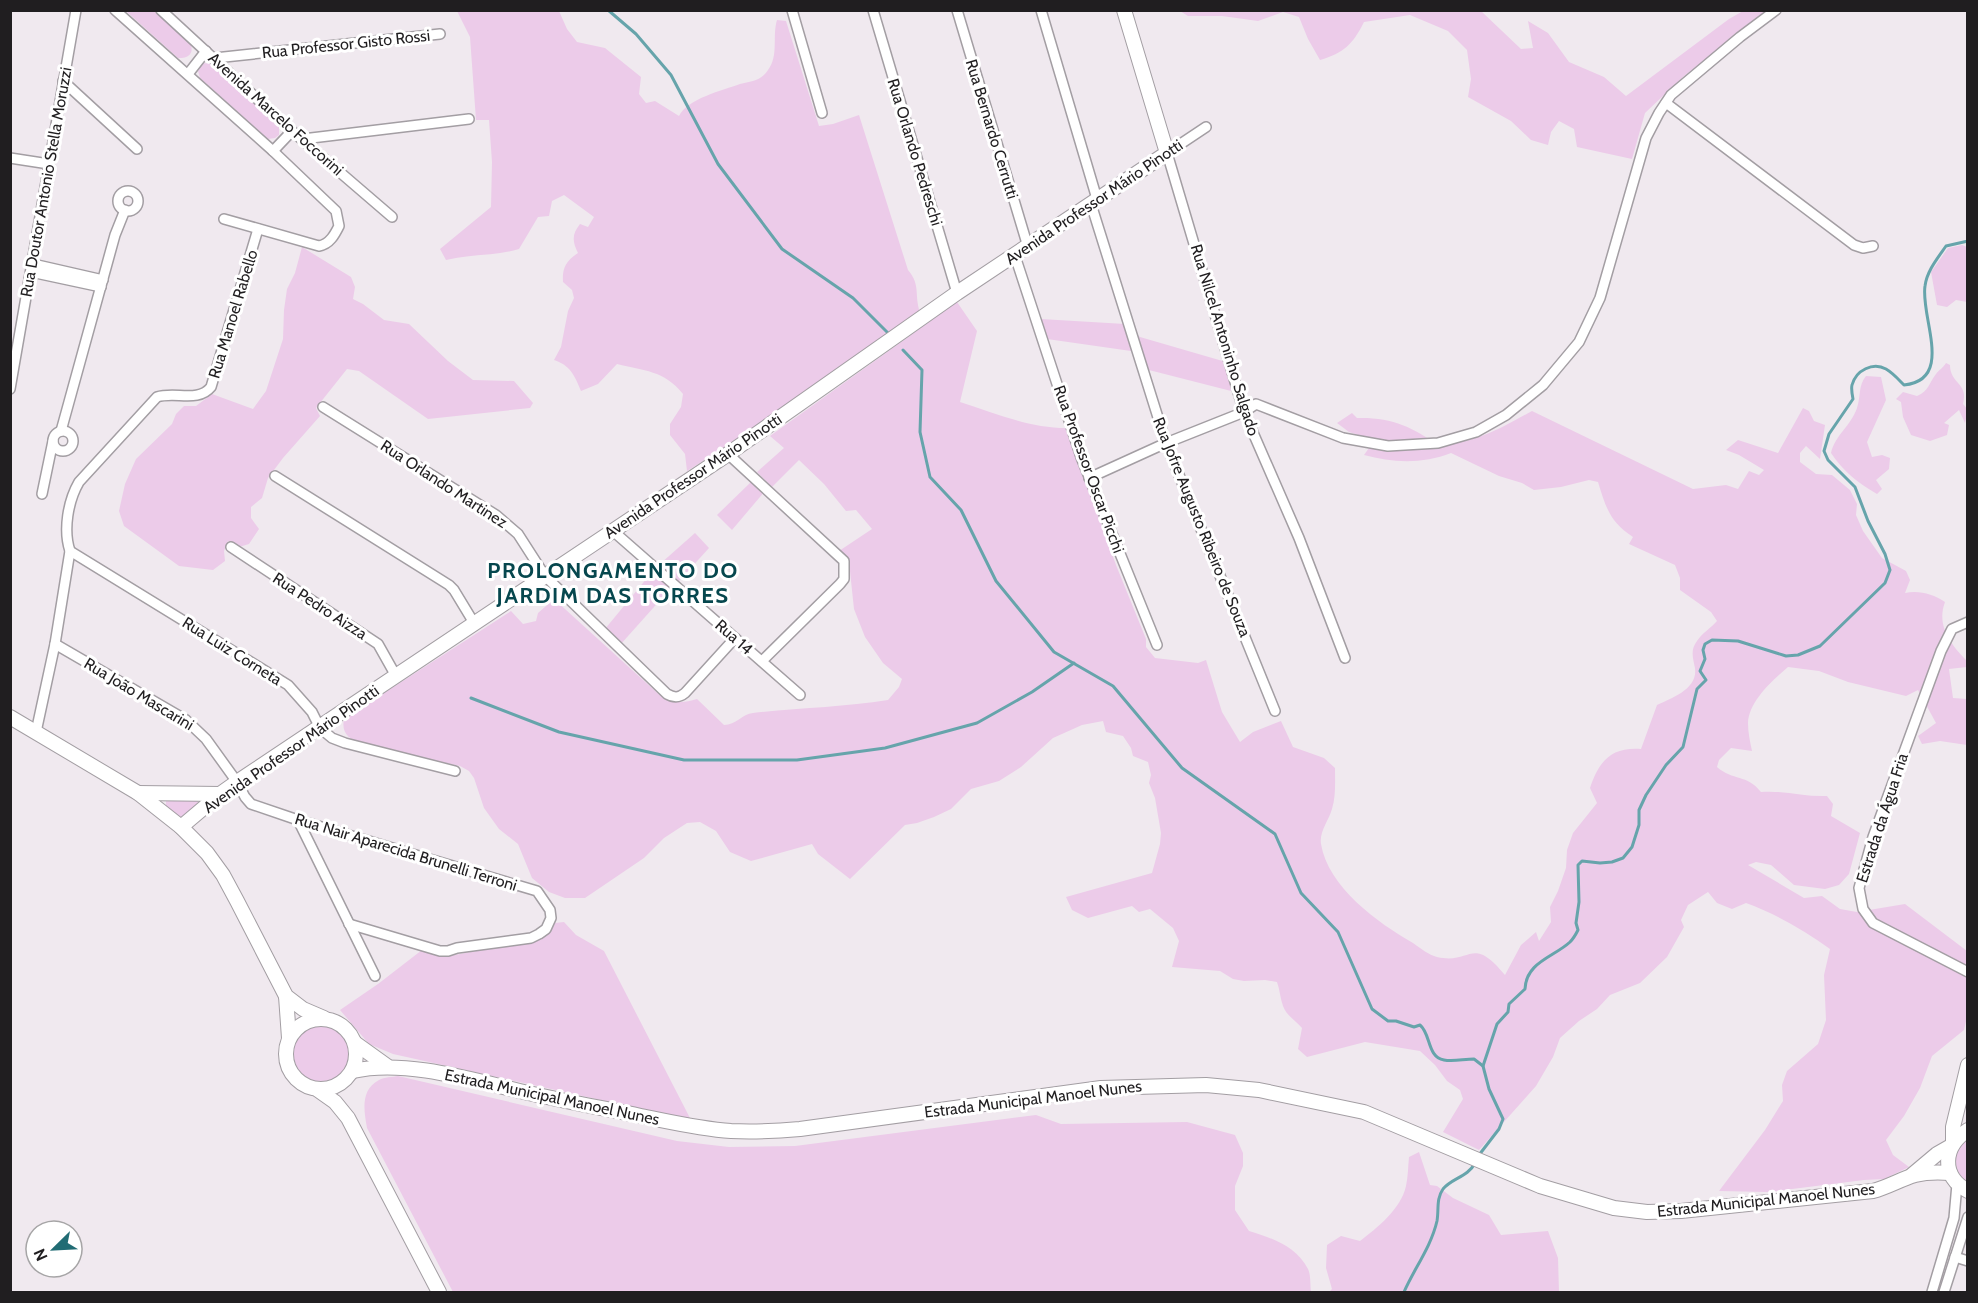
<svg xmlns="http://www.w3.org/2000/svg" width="1978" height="1303" font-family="Cabin,sans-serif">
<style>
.green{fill:#eccbe9}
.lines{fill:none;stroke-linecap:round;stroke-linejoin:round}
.stream{stroke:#66a4ab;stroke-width:3}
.street-casing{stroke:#a39ea3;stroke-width:12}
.secondary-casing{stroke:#a39ea3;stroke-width:16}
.street{stroke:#fff;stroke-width:9}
.secondary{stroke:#fff;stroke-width:14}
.labels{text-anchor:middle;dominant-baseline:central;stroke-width:6;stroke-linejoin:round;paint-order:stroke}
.street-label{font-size:16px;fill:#201e20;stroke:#fff}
.district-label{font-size:22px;font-weight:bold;letter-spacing:1.5px;fill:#06474e;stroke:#fff}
</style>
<rect width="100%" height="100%" fill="#f0e9ef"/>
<g class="green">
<path d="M126 11H154L190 43C195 53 188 59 178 58Z"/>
<path d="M457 11H559L567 29 577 42 605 48 641 77 639 94 646 103 655 101 679 116C687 99 723 90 740 84 751 81 761 81 768 70 779 56 772 36 777 20L786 21 819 126 833 124 859 115 908 270C921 285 914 295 920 312 842 364 767 421 687 471L685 454 670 435V424L681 407 683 394C664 370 644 371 617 364L598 384 581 391C575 376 570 365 554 360L561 347 568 311 574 298 572 290 563 282C562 268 566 261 578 253 572 241 572 234 580 224L588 227 594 217 564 195 552 201 549 216 538 217 519 249C495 256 470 254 446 260L440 249 491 207 492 162 489 120H476L470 37Z"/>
<path d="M1180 11H1481L1521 49 1533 48 1528 21 1548 33 1569 62 1604 77 1626 96 1729 19 1743 11H1766L1684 76 1645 113 1632 159 1577 147 1574 129 1559 121 1551 132 1548 145 1531 140 1511 121 1468 97 1471 79 1467 50 1448 31 1410 15 1364 22C1353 44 1344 53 1320 60L1308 39 1299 17 1283 12 1258 21 1222 16H1188Z"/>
<path d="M203 63 212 64 279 125V135L275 138 268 139 200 78 198 71Z"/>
<path d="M1962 245 1967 247V302L1956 300 1947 307 1937 305 1931 272 1948 248Z"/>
<path d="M302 247 351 277 355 287 353 299 363 304 384 320 409 324 448 361 473 380 514 381 533 403 530 408 428 419 359 371 347 369 316 408 320 416 283 458 268 478 262 498 251 507V518L259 529 249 544 239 547 228 541 224 551 225 561 213 570 179 566 124 526 119 511 125 484 136 459 172 424 176 414 184 406H196L212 394 253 409 266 391 283 339 284 310 287 289 295 273Z"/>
<path d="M957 302 977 331 960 402C995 413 1029 428 1067 428L1116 565 1146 639V647L1155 658 1198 663 1206 660 1222 712 1240 742 1253 732 1281 721 1293 747 1324 758 1335 768C1335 782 1336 796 1332 809 1329 820 1319 832 1321 844 1328 887 1378 923 1413 943 1420 948 1429 955 1437 957 1472 965 1471 934 1505 975L1521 945 1536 932 1539 941 1551 922 1550 907 1558 891 1566 868 1567 850 1573 833 1597 803 1590 788C1599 761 1611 747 1641 749L1657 705C1672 698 1698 689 1695 668 1693 658 1690 650 1697 641 1702 633 1711 628 1717 621L1711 612 1680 590V578L1675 565 1629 544 1633 537C1610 522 1606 508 1598 482L1589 480 1561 487 1534 490 1522 483 1499 476 1451 453C1423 464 1393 463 1364 455L1369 448 1365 437 1349 432 1337 423 1352 413 1357 418C1391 417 1413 427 1439 446 1478 441 1498 430 1532 411L1693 489 1726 485 1738 489 1749 471 1759 475 1764 470 1739 455 1726 450 1738 440 1778 453 1803 408 1809 411 1814 421 1825 425 1820 459 1806 446 1800 453V462L1816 474 1832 475 1850 490 1857 504 1856 515 1863 531 1882 558 1906 571 1910 580 1905 593C1919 590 1933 594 1945 602 1936 626 1951 645 1967 661V667L1949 669 1953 698 1967 699V745L1940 741 1922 744 1918 736 1936 723 1918 690 1906 696 1848 682 1819 671 1788 667C1773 680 1749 701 1748 723 1748 732 1750 742 1752 751L1731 748 1719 760 1717 767C1733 781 1747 774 1761 792 1783 790 1805 797 1827 796L1833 804 1831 816 1860 833 1849 874 1839 885 1825 889 1794 885 1771 865 1756 862 1748 865 1804 898 1822 896 1840 909 1857 912 1905 904 1967 951V1017L1964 1030 1932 1056 1920 1088 1904 1116 1886 1140 1893 1155 1909 1167 1884 1179 1864 1180 1768 1192 1719 1191 1765 1130 1783 1101 1782 1085 1787 1071 1818 1044 1826 1020 1824 975 1830 949C1804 930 1776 914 1746 903L1732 909 1717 903 1708 892 1688 905 1681 920 1684 927 1667 957 1640 983 1610 995 1597 1009 1579 1021 1560 1038 1553 1057 1536 1086 1479 1150 1443 1132 1463 1099 1460 1090 1447 1081 1435 1065 1420 1051 1365 1042 1307 1057 1298 1049 1302 1028C1296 1021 1286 1015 1283 1006 1280 998 1280 990 1277 982L1265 980 1244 981 1233 979 1220 971 1172 967 1179 941 1173 928 1150 909 1139 912 1132 906 1088 918 1072 910 1066 897 1152 873 1160 844 1161 833 1155 798 1149 783 1151 775 1148 762 1133 756 1131 748 1123 736 1106 732 1103 721 1082 725 1053 738 1021 767 999 781 971 789 951 809 934 817 917 823 905 825 850 879 818 854 812 844 751 861 730 852 716 831 700 822 687 823 664 838 644 858 585 898H565L549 892 532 878 518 844 499 829 484 808 474 778 469 771 460 766 361 744C349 739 341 733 344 719L511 611 523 624 536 621 538 613 554 599 664 699C677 703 684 703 697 699L724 725C736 725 742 714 753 713 798 708 844 707 888 700L899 687 902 679 883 663 865 637 854 609 849 562 839 551 872 529 856 510 846 511 824 484 799 460 772 487 757 472 784 448 770 436Z"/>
<path d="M1041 319 1125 324 1140 337 1226 362 1235 392 1145 369 1131 351 1047 339Z"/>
<path d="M1946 363 1950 365C1950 384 1969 383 1963 404L1968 410 1965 423 1959 410 1944 423 1949 425 1947 435 1930 441 1911 435 1903 417 1901 402 1896 399 1903 392 1917 396C1929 391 1929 383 1936 374 1939 370 1943 368 1946 363Z"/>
<path d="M1866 376 1881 377 1886 400 1867 442 1872 457 1882 455 1890 458 1889 469 1876 480 1882 489 1877 494C1858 483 1843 471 1831 453 1835 435 1851 426 1857 408 1861 396 1858 386 1866 376Z"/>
<path d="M752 481 765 491 732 530 717 515Z"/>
<path d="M695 533 709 548 678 582 660 564Z"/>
<path d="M652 572 671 588 620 645 605 629Z"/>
<path d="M196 798 199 804 182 817 176 816 166 807V800Z"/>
<path d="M564 922 576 935 604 951 691 1120 393 1054 369 1044 340 1010 378 984 422 950 449 956 542 939 551 932 555 923Z"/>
<circle cx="321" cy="1054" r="28"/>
<path d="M398 1076 677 1141 729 1147 795 1146 1036 1115 1061 1124 1187 1122 1235 1135 1243 1153V1166L1235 1186V1210L1249 1231C1272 1238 1296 1246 1308 1269 1311 1275 1310 1285 1311 1292H453L367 1128C364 1111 360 1090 379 1080 384 1077 393 1077 398 1076Z"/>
<path d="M1967 1140V1185C1954 1171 1950 1153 1967 1140Z"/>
<path d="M1419 1152 1430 1185 1437 1186 1453 1198 1489 1215 1501 1235 1548 1231 1558 1258 1559 1292H1329L1332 1289 1326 1268 1327 1245 1341 1236 1360 1241C1377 1228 1401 1209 1406 1186 1408 1177 1408 1167 1409 1157Z"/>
</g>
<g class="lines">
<g class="stream">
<path d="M608 10 636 34 671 75 718 164 782 249 853 298 888 333"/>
<path d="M903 350 922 370 920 432 930 477 961 510 996 581 1054 652 1113 686 1182 768 1275 834 1301 893 1338 932 1372 1009 1388 1021H1396L1414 1027 1420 1025C1431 1034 1427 1057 1444 1060 1453 1062 1464 1059 1474 1059L1483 1066"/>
<path d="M471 698 559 732 684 760H797L885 748 977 723 1032 692 1074 663"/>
<path d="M1479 1155 1499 1129 1503 1119 1489 1089 1483 1066 1497 1024 1508 1012 1509 1004 1525 989C1526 962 1554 957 1570 942 1573 939 1576 934 1578 930L1576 923 1579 902 1578 865 1582 861 1600 863 1612 862 1623 858 1632 847 1639 825V810L1646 795 1666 765 1683 747 1697 689 1706 680 1700 671 1705 659 1703 650 1705 644 1712 640 1738 641 1786 656 1798 655 1820 646 1885 583 1890 570 1885 554 1868 521 1855 487 1828 460 1824 451 1829 434 1853 399C1852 394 1851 389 1852 385 1856 370 1873 362 1886 369 1893 373 1899 380 1904 385 1955 380 1920 317 1925 286 1927 271 1937 259 1946 246L1968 241"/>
<path d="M1404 1292C1414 1269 1431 1247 1437 1221 1439 1210 1436 1199 1443 1189 1452 1178 1468 1177 1475 1163"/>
</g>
<defs>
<g id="street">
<path d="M115 10 273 151 336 211 339 226C335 234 330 244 319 246L224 219"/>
<path d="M161 10 292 131 392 217"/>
<path d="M792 10 822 113"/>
<path d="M873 10 957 293"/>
<path d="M957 10 1028 247"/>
<path d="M1041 10 1097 199"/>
<path d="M215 58 440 34"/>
<path d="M188 74 206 51"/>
<path d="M63 81 137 149"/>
<path d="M1666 103 1854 245 1863 248 1873 246"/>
<path d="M1206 127 1167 153 1244 412 1299 538 1345 658"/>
<path d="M303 139 469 119"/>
<path d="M273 151 292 131"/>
<path d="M10 158 49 164"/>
<circle cx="128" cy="201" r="10"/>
<path d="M1091 204 1166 443 1275 711"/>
<path d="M1015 256 1081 457 1157 645"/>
<path d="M33 264 103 280"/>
<path d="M31 272 101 287"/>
<path d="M10 389 76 10"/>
<path d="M323 407 496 515 518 534 545 576 667 694C674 698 679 698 685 693L735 638"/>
<path d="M61 431 115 235 125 210"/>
<circle cx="63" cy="441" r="10"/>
<path d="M728 454 844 561V579L840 584 762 661"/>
<path d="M275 476 449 585 454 590 474 623"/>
<path d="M1089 478 1166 443 1244 412 1256 404 1343 438 1388 446 1438 443 1476 432 1506 415 1543 385 1579 342 1600 298 1646 138 1659 113 1671 95 1740 37 1776 10"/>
<path d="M42 494 53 441"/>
<path d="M613 531 800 695"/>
<path d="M231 547 378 644 396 676"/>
<path d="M70 551 288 685 312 712 320 728 332 738 345 743 455 771"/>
<path d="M1968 622 1952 629 1941 651 1873 837 1859 888 1863 909 1873 923 1968 972"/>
<path d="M55 644 186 720 206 739 237 782 245 797 251 804 298 820 537 891 550 910 551 918 546 929 539 934 531 938 457 948 448 951H440L349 924"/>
<path d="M36 732 55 644 70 551C63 530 68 501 79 482L157 397C175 391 198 403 211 387L258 229"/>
<path d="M298 820 375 976"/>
<path d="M1955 1257 1968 1261"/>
<path d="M1932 1292 1954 1218 1957 1184"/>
<path d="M1944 1292 1968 1217"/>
</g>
<g id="secondary">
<path d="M10 717 138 793 181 827 207 853 223 875 237 901 286 996 303 1009 324 1018"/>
<path d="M138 793 220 794"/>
<path d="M181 827 220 794 237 782 728 454 957 293 1167 153 1124 10"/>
<path d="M286 996 289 1038"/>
<circle cx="321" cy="1054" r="35"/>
<path d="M355 1043 387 1066"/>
<path d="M353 1071C404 1059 473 1080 524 1092 563 1101 602 1108 641 1116 671 1122 701 1129 731 1131 754 1132 777 1131 800 1129L1101 1088 1206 1085 1259 1090 1364 1112 1540 1186 1614 1208 1647 1212 1681 1211 1873 1191C1888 1187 1901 1179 1915 1175 1927 1172 1938 1172 1950 1173"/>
<path d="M318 1090 335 1102 348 1118 439 1292"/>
<path d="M1968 1130C1943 1146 1940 1176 1968 1191"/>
<path d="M1953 1144V1127L1968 1065"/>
<path d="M1912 1175 1937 1154 1951 1146"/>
</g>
</defs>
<use href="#street" class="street-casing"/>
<use href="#secondary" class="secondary-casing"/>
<use href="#street" class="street"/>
<use href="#secondary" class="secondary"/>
</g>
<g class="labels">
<g class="street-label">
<text transform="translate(346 44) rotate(-6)">Rua Professor Gisto Rossi</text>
<text transform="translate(276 114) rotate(42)">Avenida Marcelo Foccorini</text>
<text transform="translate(992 129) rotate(73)">Rua Bernardo Cerrutti</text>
<text transform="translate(915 152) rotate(73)">Rua Orlando Pedreschi</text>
<text transform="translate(46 182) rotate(-80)">Rua Doutor Antonio Stella Moruzzi</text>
<text transform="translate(1094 202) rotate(-34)">Avenida Professor Mário Pinotti</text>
<text transform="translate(233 314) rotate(-73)">Rua Manoel Rabello</text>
<text transform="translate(1225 340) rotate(73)">Rua Nilcel Antoninho Salgado</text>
<text transform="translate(1089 469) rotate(70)">Rua Professor Oscar Picchi</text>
<text transform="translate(693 476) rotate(-34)">Avenida Professor Mário Pinotti</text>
<text transform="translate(444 484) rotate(33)">Rua Orlando Martinez</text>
<text transform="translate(1202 527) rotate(68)">Rua Jofre Augusto Ribeiro de Souza</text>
<text transform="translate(320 606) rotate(33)">Rua Pedro Aizza</text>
<text transform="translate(734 637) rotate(41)">Rua 14</text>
<text transform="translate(232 651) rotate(32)">Rua Luiz Corneta</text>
<text transform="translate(139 694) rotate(31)">Rua João Mascarini</text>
<text transform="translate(291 749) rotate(-35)">Avenida Professor Mário Pinotti</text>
<text transform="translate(1882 818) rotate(-72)">Estrada da Água Fria</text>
<text transform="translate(406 852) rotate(17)">Rua Nair Aparecida Brunelli Terroni</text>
<text transform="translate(552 1097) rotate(12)">Estrada Municipal Manoel Nunes</text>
<text transform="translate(1033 1099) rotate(-7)">Estrada Municipal Manoel Nunes</text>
<text transform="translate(1766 1200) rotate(-6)">Estrada Municipal Manoel Nunes</text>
</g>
<g class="district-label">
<text x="613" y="570">PROLONGAMENTO DO<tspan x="613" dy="25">JARDIM DAS TORRES</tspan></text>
</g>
</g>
<rect width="1978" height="1303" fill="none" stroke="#201e20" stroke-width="24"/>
<g transform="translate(54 1249) rotate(246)"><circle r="28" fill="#ffffff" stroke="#a6a5a6" stroke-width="1.5"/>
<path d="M0-4.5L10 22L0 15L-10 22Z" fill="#216c74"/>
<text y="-9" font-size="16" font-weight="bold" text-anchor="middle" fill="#201e20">N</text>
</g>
</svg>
